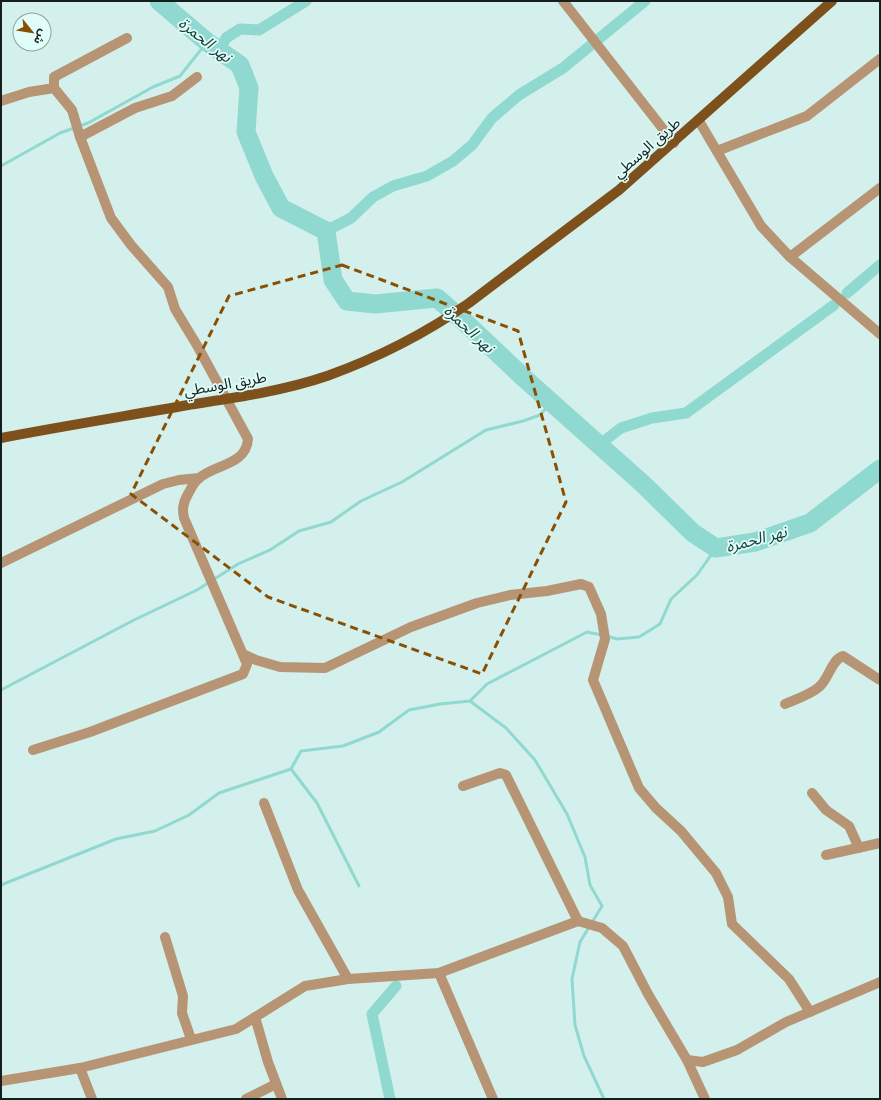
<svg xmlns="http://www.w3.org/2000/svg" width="881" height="1100" font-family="'Exo 2','Noto Sans Arabic',sans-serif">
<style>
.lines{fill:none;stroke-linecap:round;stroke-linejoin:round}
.stream{stroke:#90d9d0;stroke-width:3}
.canal{stroke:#90d9d0;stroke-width:11}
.river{stroke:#90d9d0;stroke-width:19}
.minor{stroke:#b69474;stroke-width:10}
.major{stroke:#7e501c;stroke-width:10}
.marked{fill:none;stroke:#895004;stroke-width:3;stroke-dasharray:8 5;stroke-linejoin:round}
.labels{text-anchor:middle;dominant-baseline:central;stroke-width:3.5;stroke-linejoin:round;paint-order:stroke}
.street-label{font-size:15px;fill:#15201e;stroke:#e1fdf9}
.water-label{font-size:16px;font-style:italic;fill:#1b3e3a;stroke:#e1fdf9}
</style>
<rect width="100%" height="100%" fill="#d4f0ec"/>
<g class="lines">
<g class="stream">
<path d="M1 166 60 133 88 123 153 87 180 76 207 42"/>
<path d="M607 636 617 639 639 637 660 624 671 599 697 575 716 548"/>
<path d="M1 690 134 620 197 590 238 564 270 550 299 531 331 522 361 501 402 482 486 430 523 421 540 415 551 403"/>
<path d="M470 701 506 728 535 760 567 814 585 857 590 885 602 906 580 942 572 979 575 1025 584 1056 604 1099"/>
<path d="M291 769 317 803 359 886"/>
<path d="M1 885 116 839 155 831 189 815 219 793 291 769 301 751 343 746 379 732 409 710 440 704 470 701 487 684 587 632 602 635"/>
</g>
<g class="canal">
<path d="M219 51 226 38 240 29 259 30 306 1"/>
<path d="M326 231 351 218 373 197 393 186 427 176 453 161 472 145 492 118 519 95 563 68 645 1"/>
<path d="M847 293 880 265"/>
<path d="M599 445 621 428 652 418 686 413 834 305"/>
<path d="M390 1099 372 1014 396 986"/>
</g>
<path class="river" d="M159 1 207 42 240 65 249 88 246 132 264 176 281 208 326 231 333 280 347 301 375 304 437 298 468 325 524 378 643 484 693 533 716 548 755 542 810 523 880 469"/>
<g class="minor">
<path d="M563 1 674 143"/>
<path d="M54 88V77L127 38"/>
<path d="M1 101 29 92 54 88 72 110 80 137"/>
<path d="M699 121 761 226 790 257 880 334"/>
<path d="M717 151 807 116 880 59"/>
<path d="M790 257 880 188"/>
<path d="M1 563 163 484 179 480 199 478"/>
<path d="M243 654 256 660 280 667 325 668 411 627 477 603 510 595 547 591 581 584 589 587 601 614 605 639 593 680 639 788 656 808 681 831 716 873 728 897 732 924 789 979 810 1012"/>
<path d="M785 704C796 699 810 695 819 687 829 679 831 660 843 656L880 680"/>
<path d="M33 750 90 732 243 674 247 664 184 518C182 509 183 503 188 494 191 489 193 483 198 479 214 464 246 466 248 439L198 347 175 309 168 287 131 245 111 218 80 137 135 108 172 96 197 77"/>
<path d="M463 786 500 773 506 775 578 921"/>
<path d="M812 793 826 810 849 826 859 848"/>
<path d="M264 803 298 890 348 979"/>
<path d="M826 855 880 843"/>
<path d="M165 937 183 996 182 1013 191 1039"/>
<path d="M439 973 493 1099"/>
<path d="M255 1017 268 1062 282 1099"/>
<path d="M687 1060 703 1062 737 1050 786 1022 880 982"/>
<path d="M80 1068 92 1099"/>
<path d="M1 1081 80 1068 236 1029 305 986 348 979 439 973 578 921 602 928 623 946 648 994 687 1060 705 1099"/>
<path d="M246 1099 276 1084"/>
</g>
<path class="major" d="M1 438C63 426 126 416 188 405 234 398 283 391 327 376 377 358 426 333 469 303L619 190 832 1"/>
</g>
<path class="marked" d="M342 265 518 331 566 502 482 674 268 597 131 494 229 296Z"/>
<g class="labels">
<g class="street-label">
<text transform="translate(646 147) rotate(-41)">طريق الوسطي</text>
<text transform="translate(225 383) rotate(-10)">طريق الوسطي</text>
</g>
<g class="water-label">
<text transform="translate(206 39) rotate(38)">نهر الحمرة</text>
<text transform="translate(470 328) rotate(43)">نهر الحمرة</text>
<text transform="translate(756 538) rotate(-15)">نهر الحمرة</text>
</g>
</g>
<rect width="881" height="1100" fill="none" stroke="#15201e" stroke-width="4"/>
<g transform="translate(32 32) rotate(120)"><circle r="19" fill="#e1fdf9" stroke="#8fa5a1"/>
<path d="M0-3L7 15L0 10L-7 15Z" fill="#895004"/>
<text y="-6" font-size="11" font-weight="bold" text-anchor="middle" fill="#15201e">ش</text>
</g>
</svg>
